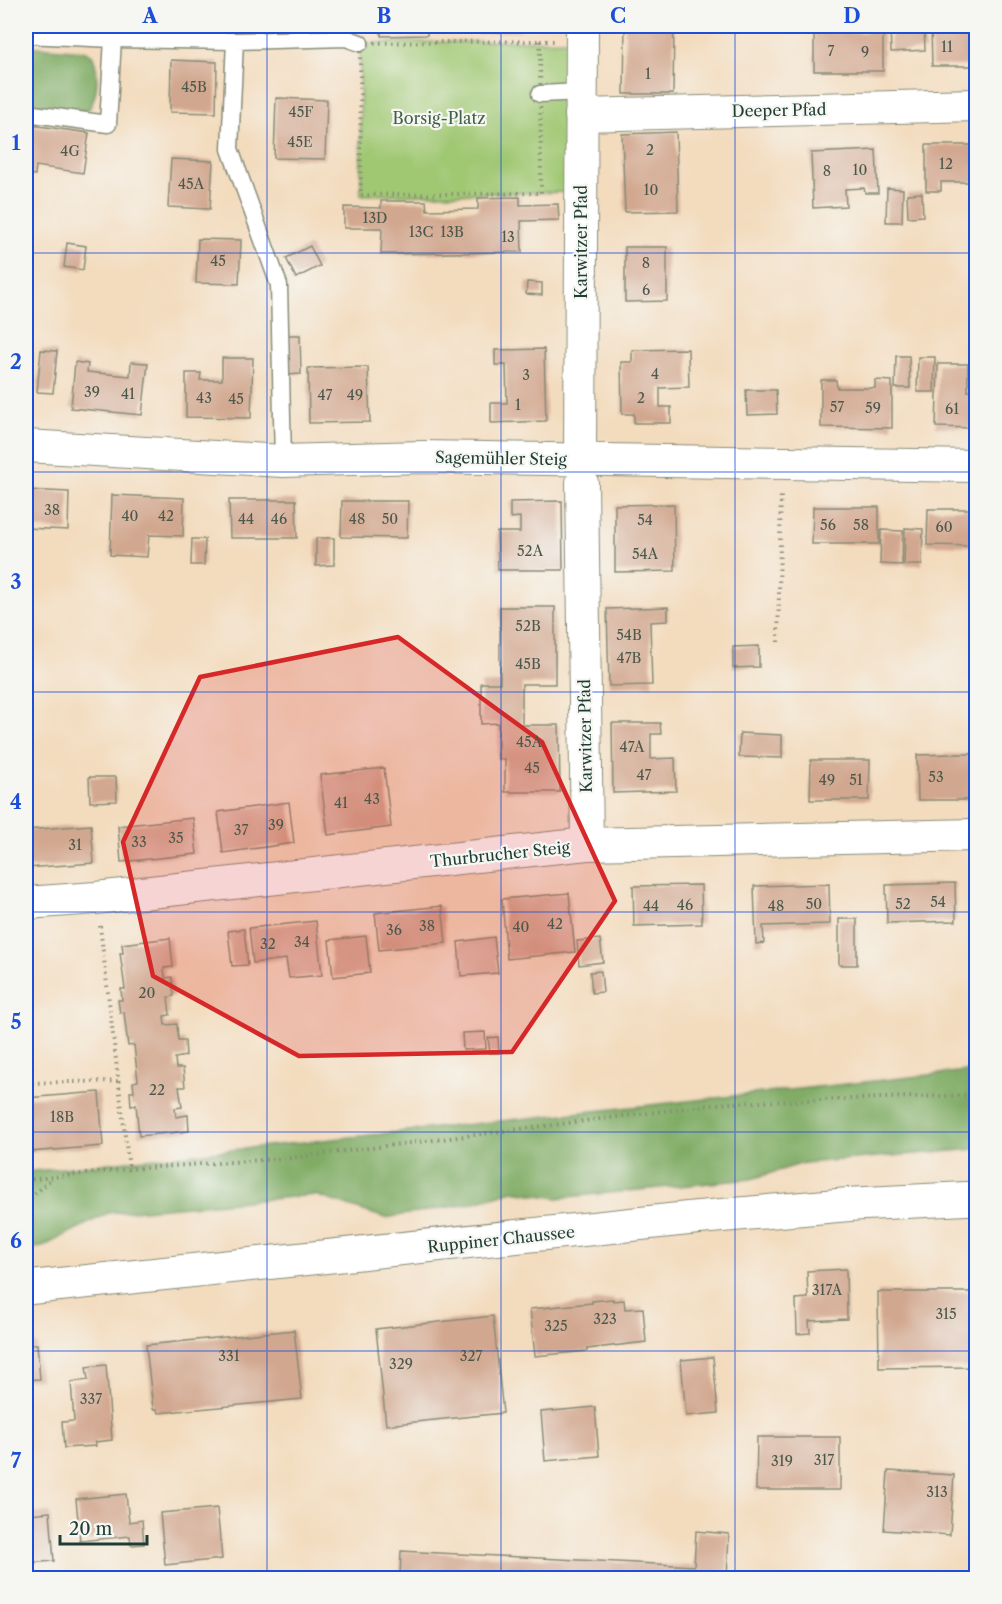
<svg xmlns="http://www.w3.org/2000/svg" width="1002" height="1604" font-family="'Libre Caslon Text',serif">
<style>
.green{fill:#a0c873;stroke:#608254;stroke-width:1.5}
.forest{fill:#80ac65;stroke:#50744c;stroke-width:1.5}
.building{fill:#d2a78f}
.lines{fill:none;stroke-linecap:round;stroke-linejoin:round}
.lane-casing{stroke:#898c78;stroke-width:19}
.street-casing{stroke:#898c78;stroke-width:34}
.secondary-casing{stroke:#898c78;stroke-width:35}
.path{stroke:#898c78;stroke-width:4;stroke-dasharray:1.5 4.5;stroke-linecap:butt}
.lane{stroke:#fff;stroke-width:16}
.street{stroke:#fff;stroke-width:32}
.secondary{stroke:#fff;stroke-width:33}
.marked{fill:#d62828;fill-opacity:0.2;stroke:#d62828;stroke-width:4.5;stroke-linejoin:round}
.grid{fill:none;stroke:#1d4ed8;stroke-width:1.5;stroke-opacity:0.55}
.labels{text-anchor:middle;dominant-baseline:central;stroke-width:4.5;stroke-linejoin:round;paint-order:stroke}
.number-label{font-size:14px;fill:#4c584b}
.street-label{font-size:16px;fill:#1f3d34;stroke:#f6f6f2}
.park-label{font-size:16px;fill:#3f6044;stroke:#f6f6f2}
.neatline{fill:none;stroke:#1d4ed8;stroke-width:2}
.grid-label{font-size:20px;text-anchor:middle;font-weight:bold;fill:#1d4ed8}
</style>
<rect width="100%" height="100%" fill="#f6f6f2"/>
<filter id="ink" filterUnits="userSpaceOnUse"><feTurbulence type="fractalNoise" baseFrequency=".0167" numOctaves="2"/><feDisplacementMap in="SourceGraphic" scale="12" xChannelSelector="R" yChannelSelector="G"/><feConvolveMatrix kernelMatrix="1 2 1 2 8 2 1 2 1" color-interpolation-filters="sRGB"/></filter>
<filter id="wash" filterUnits="userSpaceOnUse"><feTurbulence type="fractalNoise" baseFrequency=".008" numOctaves="4" result="noise"/><feDisplacementMap in="SourceGraphic" scale="24" xChannelSelector="R" yChannelSelector="G"/><feGaussianBlur stdDeviation="1.35" result="paint"/><feColorMatrix in="noise" values="0 0 0 0 0 0 0 0 0 0 0 0 0 0 0 0 0 1.4 0 .05"/><feComposite in="paint" operator="in"/></filter>
<g filter="url(#wash)">
<rect width="100%" height="100%" fill="#f3dbbd"/>
<path class="green" d="M581 40V192L361 195 360 43Z"/>
<g class="forest">
<path d="M26 46 83 51 92 55C100 71 98 94 89 109L77 111 26 104Z"/>
<path d="M976 1070V1149L804 1163 751 1179 557 1198 513 1191 472 1203 385 1218 315 1195 108 1213 42 1247 26 1249V1172Z"/>
</g>
<g id="blocks">
<g class="building">
<path d="M345 26H427V35L381 36V28H345Z"/>
<path d="M478 26H519L520 31 478 33Z"/>
<path d="M625 26H674L673 94H624Z"/>
<path d="M814 26H827V32H866L867 26H883V71H814Z"/>
<path d="M890 26H924L925 50 891 52Z"/>
<path d="M931 26H949V28H976V66H932Z"/>
<path d="M171 60 217 62 216 113 170 112Z"/>
<path d="M276 98 327 100 325 159 274 158Z"/>
<path d="M31 125 89 133 83 173 36 166 35 175 26 174V135H29Z"/>
<path d="M676 132 678 211 625 212 622 134Z"/>
<path d="M926 145H976V182H941V191H926Z"/>
<path d="M876 150 878 193H865L864 188 845 189 846 206 813 208 811 153Z"/>
<path d="M171 159 213 161 210 209 168 207Z"/>
<path d="M887 188 903 189 902 222H886Z"/>
<path d="M922 193 923 216 908 217 907 194Z"/>
<path d="M520 197V205L558 204 559 220 521 221 522 252 381 254 382 228H344V207L381 208V201H426L427 210 478 209V198Z"/>
<path d="M198 239 241 240 239 284 196 283Z"/>
<path d="M67 243 86 246 83 270 64 267Z"/>
<path d="M310 246 320 266 296 278 286 258Z"/>
<path d="M625 247H667V301L625 302Z"/>
<path d="M527 282 542 283V295L526 294Z"/>
<path d="M286 335H300L301 374 287 375Z"/>
<path d="M544 349 546 421 491 423V403H507L506 365H495V350Z"/>
<path d="M688 349 689 387 660 388V407H671V423H634V414H622L621 362H632V350Z"/>
<path d="M41 350 57 351 53 393 37 392Z"/>
<path d="M26 353 33 354 28 403H26Z"/>
<path d="M896 356H909L910 388H895Z"/>
<path d="M918 357H935L934 392H917Z"/>
<path d="M222 358H253L251 418 186 417V373H201L200 380H222Z"/>
<path d="M75 362 88 364 87 372 130 376 131 362 148 363 142 415 71 408Z"/>
<path d="M938 364H968V391H976V428L936 427Z"/>
<path d="M368 367 370 422 309 423 308 368Z"/>
<path d="M821 380H836L837 388H875V380L892 381V428L821 427Z"/>
<path d="M746 390H776L777 414 747 415Z"/>
<path d="M26 490 69 492 68 530 26 528Z"/>
<path d="M112 495 184 498 183 536 149 535 147 557 110 555Z"/>
<path d="M229 500H296L297 538H230Z"/>
<path d="M342 501H408L407 538 341 537Z"/>
<path d="M562 501 563 570H498L497 532H520V517L510 518V502Z"/>
<path d="M674 504 675 571 615 572V505Z"/>
<path d="M813 507H879V544H812Z"/>
<path d="M928 509H976V546L927 545Z"/>
<path d="M905 528 923 529 922 565H904Z"/>
<path d="M881 530 903 531 902 565 880 564Z"/>
<path d="M316 538H334V565L316 566Z"/>
<path d="M192 539H205L204 565H191Z"/>
<path d="M500 607H555V684H522V725H559L560 792H505V759H498V723L481 724V683H500Z"/>
<path d="M668 607V621L650 622 652 685 609 686 607 609Z"/>
<path d="M759 646V667L733 668V647Z"/>
<path d="M612 723H660L661 734H651V759L675 758 676 791 613 793Z"/>
<path d="M740 733 782 735V758L739 757Z"/>
<path d="M954 754H976V800H918L917 755Z"/>
<path d="M811 760H870L869 800H810Z"/>
<path d="M384 768 391 827 328 835 320 775Z"/>
<path d="M89 777H116L117 801 90 802Z"/>
<path d="M289 802 294 843 223 853 218 812Z"/>
<path d="M193 818 197 854 121 862 118 826Z"/>
<path d="M91 825 94 863 26 868V830Z"/>
<path d="M955 883 956 921 887 923 886 885Z"/>
<path d="M829 884 830 924 763 926 764 943 756 944 754 886Z"/>
<path d="M701 885 702 924 634 926 633 886Z"/>
<path d="M569 893 575 952 507 959 502 899Z"/>
<path d="M442 906 446 943 379 950 375 913Z"/>
<rect x="839" y="919" width="18" height="46"/>
<path d="M316 921 322 975 289 978 286 959 253 963 249 928Z"/>
<path d="M244 929 248 965 232 966 228 931Z"/>
<path d="M366 936 370 973 333 977 329 940Z"/>
<path d="M494 937 498 973 461 976 458 942Z"/>
<path d="M170 938 173 967 164 968 165 978 172 977 174 996 168 997 170 1015 164 1016 165 1025 177 1024 178 1040H185L186 1056 175 1058 176 1068H183L185 1087H179L182 1107 175 1108 176 1117 188 1115 189 1131 139 1136 136 1105 131 1106 130 1092H134L133 1082 138 1081 134 1045 128 1046 124 1012 120 1013 118 1000H122L121 989H125L120 953H123L122 944Z"/>
<path d="M600 939 603 962 579 965 577 941Z"/>
<path d="M601 971 603 992 592 993 590 972Z"/>
<path d="M485 1032 486 1049 463 1050 462 1033Z"/>
<path d="M498 1037 499 1053H490L488 1038Z"/>
<path d="M99 1092 103 1146 29 1152 30 1160 26 1161V1098Z"/>
<path d="M846 1269 847 1319 809 1321 810 1333 797 1334 796 1299 808 1298 807 1271Z"/>
<path d="M878 1292H973L974 1367 879 1368Z"/>
<path d="M613 1299V1301L624 1300 625 1309 643 1308 646 1342 587 1349V1351L535 1356 530 1309 592 1303V1301Z"/>
<path d="M493 1316 503 1413 386 1425 376 1329Z"/>
<path d="M294 1330 302 1399 158 1413 157 1409H153L146 1345Z"/>
<path d="M37 1344 40 1379 26 1380V1345Z"/>
<path d="M713 1357 718 1413 686 1416 681 1360Z"/>
<path d="M106 1365 112 1440 95 1442 96 1446 64 1448 62 1422 74 1421 71 1382 88 1380 86 1367Z"/>
<path d="M595 1407 599 1456 545 1461 541 1412Z"/>
<path d="M757 1437H840V1490H756Z"/>
<path d="M888 1471 954 1475 950 1535 884 1530Z"/>
<path d="M126 1494 129 1522 142 1520 144 1544 131 1545 130 1536 80 1541 76 1499Z"/>
<path d="M217 1508 222 1559 165 1565 160 1513Z"/>
<path d="M26 1509 29 1514 50 1512 54 1561 26 1563Z"/>
<path d="M696 1531 729 1534 727 1578H400L401 1551 694 1566Z"/>
</g>
</g>
</g>
<g filter="url(#ink)">
<use href="#blocks" fill-opacity="0" stroke="#898c78" stroke-width="1.5"/>
<g class="lines">
<defs>
<g id="lane">
<path d="M26 35 113 39 108 124 26 113"/>
<path d="M113 39 235 41"/>
<path d="M540 94 581 92"/>
<path d="M283 461 279 285 230 149 235 41 346 38 360 43"/>
</g>
<g id="street">
<path d="M581 115 976 105"/>
<path d="M26 446 283 461 422 457 976 466"/>
<path d="M580 459 582 26"/>
<path d="M582 483 587 844"/>
<path d="M26 903 96 898 587 844 976 835"/>
</g>
<path id="secondary" d="M26 1288 693 1218 855 1204 976 1198"/>
</defs>
<use href="#lane" class="lane-casing"/>
<use href="#street" class="street-casing"/>
<use href="#secondary" class="secondary-casing"/>
<g class="path">
<path d="M540 41 541 193 361 195 360 43Z"/>
<path d="M540 41H554"/>
<path d="M778 642 781 492"/>
<path d="M100 926 129 1169"/>
<path d="M26 1083 120 1081"/>
<path d="M26 1180 129 1169 291 1158 727 1103 976 1095"/>
<path d="M26 1202 51 1179"/>
</g>
<use href="#lane" class="lane"/>
<use href="#street" class="street"/>
<use href="#secondary" class="secondary"/>
</g>
</g>
<path class="marked" d="M398 637 542 742 615 901 512 1052 299 1056 153 976 123 842 200 677Z"/>
<path class="grid" d="M267 26V1578M501 26V1578M735 26V1578M26 253H976M26 472H976M26 692H976M26 912H976M26 1132H976M26 1351H976"/>
<g class="labels">
<g class="number-label">
<text x="947" y="47">11</text>
<text x="831" y="51">7</text>
<text x="865" y="52">9</text>
<text x="648" y="74">1</text>
<text x="194" y="87">45B</text>
<text x="301" y="112">45F</text>
<text x="300" y="142">45E</text>
<text x="650" y="150">2</text>
<text x="70" y="151">4G</text>
<text x="946" y="164">12</text>
<text x="860" y="170">10</text>
<text x="827" y="171">8</text>
<text x="191" y="184">45A</text>
<text x="651" y="190">10</text>
<text x="375" y="218">13D</text>
<text x="421" y="232">13C</text>
<text x="452" y="232">13B</text>
<text x="508" y="237">13</text>
<text x="218" y="261">45</text>
<text x="646" y="263">8</text>
<text x="646" y="290">6</text>
<text x="655" y="374">4</text>
<text x="526" y="375">3</text>
<text x="92" y="392">39</text>
<text x="128" y="394">41</text>
<text x="325" y="395">47</text>
<text x="355" y="395">49</text>
<text x="204" y="398">43</text>
<text x="641" y="398">2</text>
<text x="236" y="399">45</text>
<text x="518" y="405">1</text>
<text x="837" y="407">57</text>
<text x="873" y="408">59</text>
<text x="952" y="409">61</text>
<text x="52" y="510">38</text>
<text x="130" y="516">40</text>
<text x="166" y="516">42</text>
<text x="246" y="519">44</text>
<text x="279" y="519">46</text>
<text x="357" y="519">48</text>
<text x="390" y="519">50</text>
<text x="645" y="520">54</text>
<text x="828" y="525">56</text>
<text x="861" y="525">58</text>
<text x="944" y="527">60</text>
<text x="530" y="551">52A</text>
<text x="645" y="554">54A</text>
<text x="528" y="626">52B</text>
<text x="629" y="635">54B</text>
<text x="629" y="658">47B</text>
<text x="528" y="664">45B</text>
<text x="529" y="742">45A</text>
<text x="632" y="747">47A</text>
<text x="532" y="768">45</text>
<text x="644" y="775">47</text>
<text x="936" y="777">53</text>
<text x="827" y="780">49</text>
<text x="856" y="780">51</text>
<text x="372" y="799">43</text>
<text x="341" y="803">41</text>
<text x="276" y="825">39</text>
<text x="241" y="830">37</text>
<text x="176" y="838">35</text>
<text x="139" y="842">33</text>
<text x="75" y="845">31</text>
<text x="938" y="902">54</text>
<text x="814" y="904">50</text>
<text x="903" y="904">52</text>
<text x="685" y="905">46</text>
<text x="651" y="906">44</text>
<text x="776" y="906">48</text>
<text x="555" y="924">42</text>
<text x="427" y="926">38</text>
<text x="521" y="927">40</text>
<text x="394" y="930">36</text>
<text x="302" y="942">34</text>
<text x="268" y="944">32</text>
<text x="147" y="993">20</text>
<text x="157" y="1090">22</text>
<text x="62" y="1117">18B</text>
<text x="827" y="1290">317A</text>
<text x="946" y="1314">315</text>
<text x="605" y="1319">323</text>
<text x="556" y="1326">325</text>
<text x="229" y="1356">331</text>
<text x="471" y="1356">327</text>
<text x="401" y="1364">329</text>
<text x="91" y="1399">337</text>
<text x="824" y="1460">317</text>
<text x="782" y="1461">319</text>
<text x="937" y="1492">313</text>
</g>
<g class="street-label">
<text transform="translate(779 110) rotate(-1)">Deeper Pfad</text>
<text transform="translate(581 242) rotate(-90)">Karwitzer Pfad</text>
<text transform="translate(501 458) rotate(1)">Sagemühler Steig</text>
<text transform="translate(585 736) rotate(-91)">Karwitzer Pfad</text>
<text transform="translate(500 854) rotate(-6)">Thurbrucher Steig</text>
<text transform="translate(501 1239) rotate(-6)">Ruppiner Chaussee</text>
</g>
<g class="park-label">
<text x="439" y="118">Borsig-Platz</text>
</g>
</g>
<rect width="1002" height="1604" fill="none" stroke="#f6f6f2" stroke-width="66"/>
<path d="M60 1535v9h87v-9" fill="none" stroke="#1f3d34" stroke-width="3"/>
<text x="69" y="1535" font-size="18" fill="#1f3d34" stroke="#f6f6f2" stroke-width="4.5" paint-order="stroke">20 m</text>
<rect x="33" y="33" width="936" height="1538" class="neatline"/>
<g class="grid-label">
<text x="150" y="23">A</text>
<text x="384" y="23">B</text>
<text x="618" y="23">C</text>
<text x="852" y="23">D</text>
<text x="16" y="150">1</text>
<text x="16" y="369">2</text>
<text x="16" y="589">3</text>
<text x="16" y="809">4</text>
<text x="16" y="1029">5</text>
<text x="16" y="1248">6</text>
<text x="16" y="1468">7</text>
</g>
</svg>
